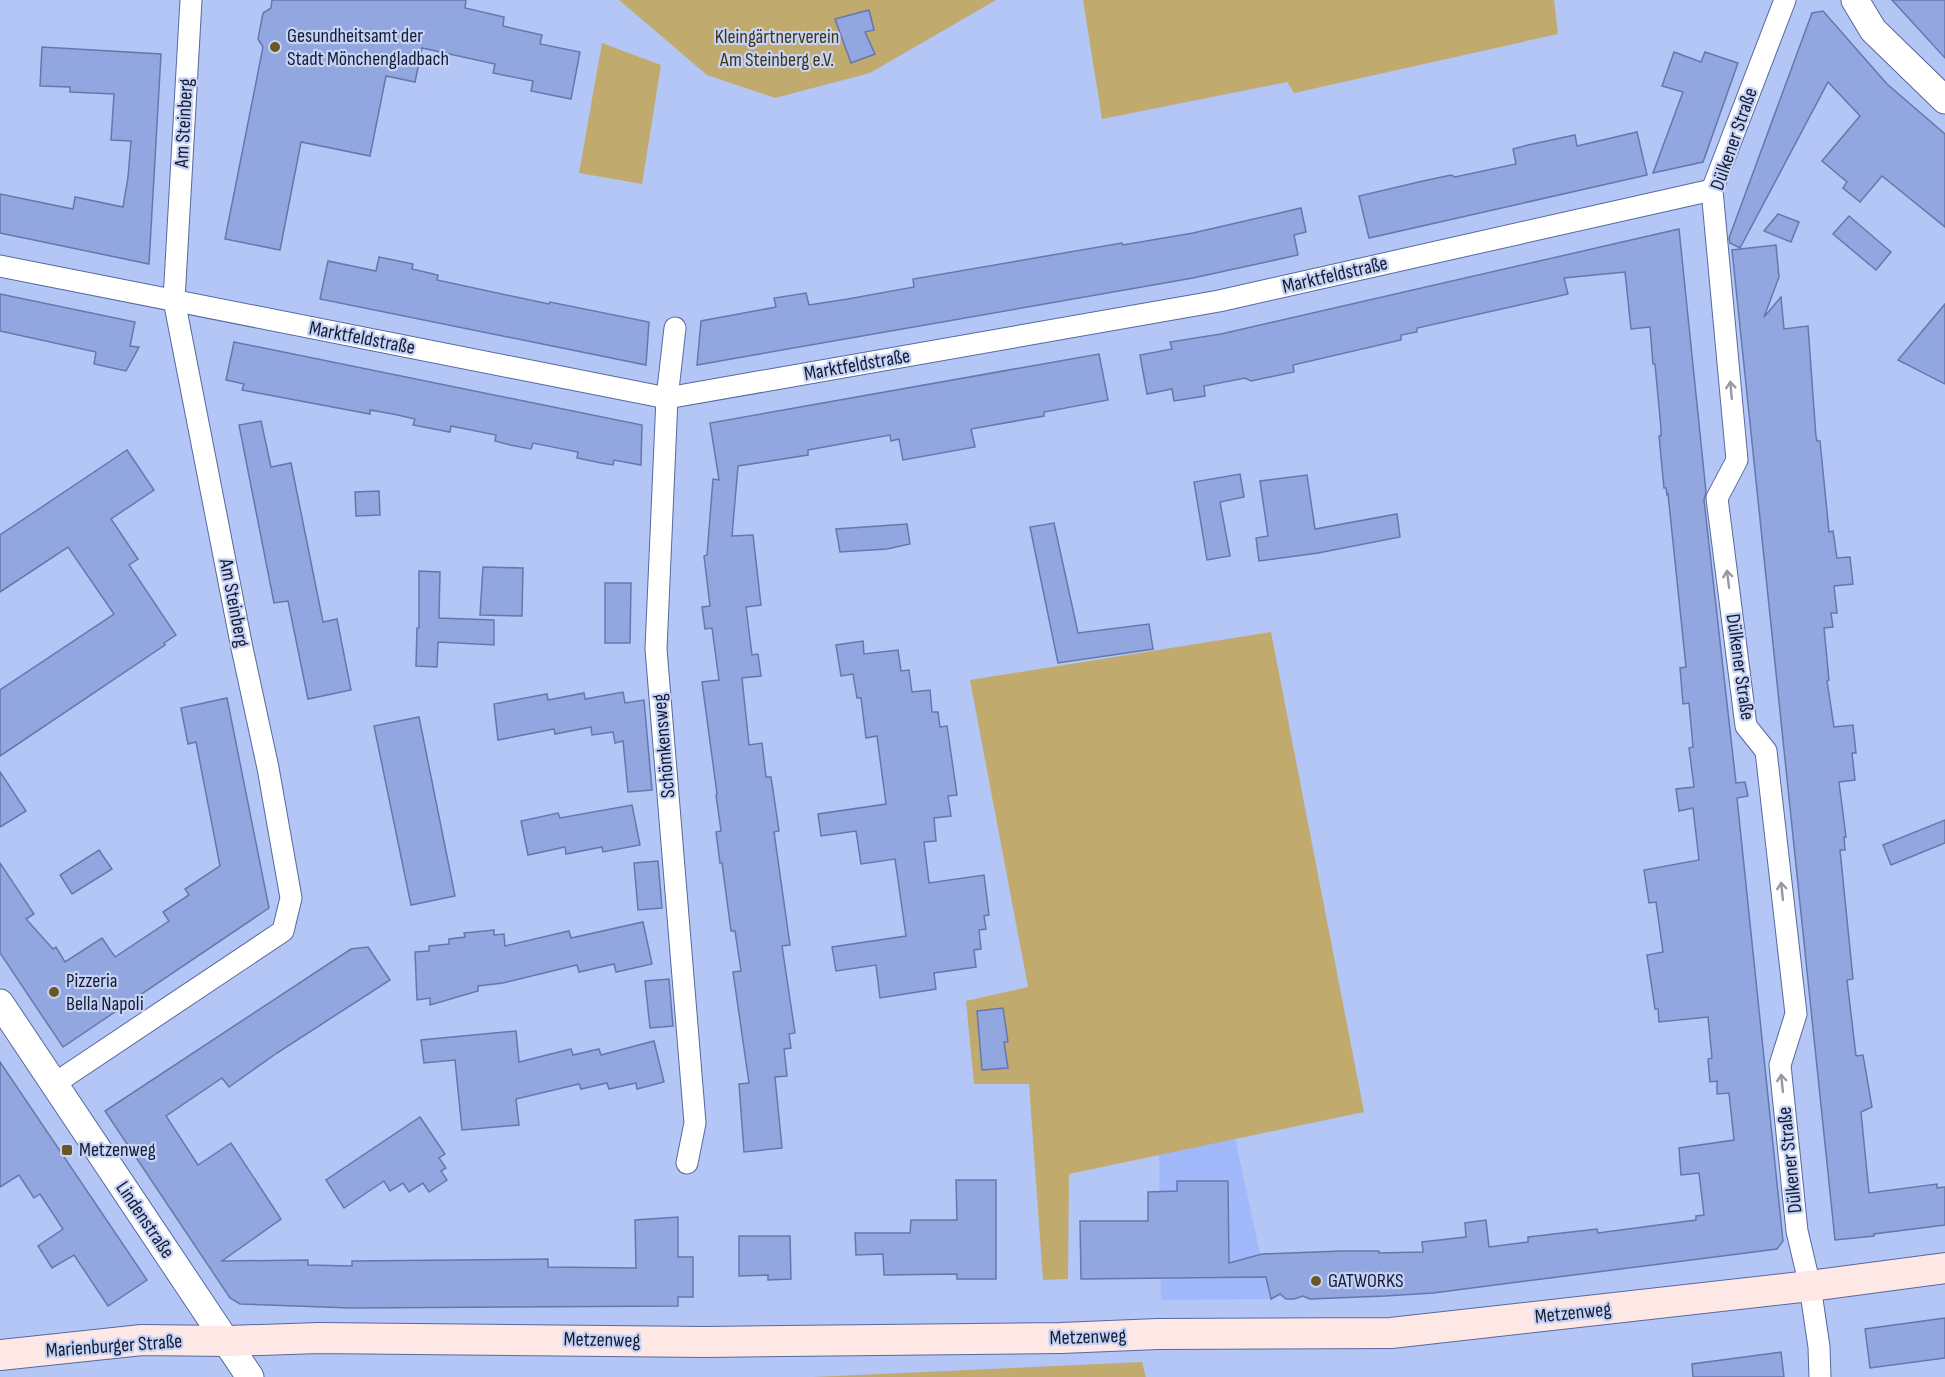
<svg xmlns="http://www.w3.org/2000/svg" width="1945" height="1377" font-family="'Sofia Sans Condensed',sans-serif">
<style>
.built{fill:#a1b9fa}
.green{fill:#c1aa6e}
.building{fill:#92a6df;stroke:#6578ae;stroke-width:1.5}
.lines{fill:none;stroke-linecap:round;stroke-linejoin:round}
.minor-casing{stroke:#57699e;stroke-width:23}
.tertiary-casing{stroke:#57699e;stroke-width:29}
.secondary-casing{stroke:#57699e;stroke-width:32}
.minor{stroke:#fff;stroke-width:21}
.tertiary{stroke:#fff;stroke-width:27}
.secondary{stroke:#fee8e5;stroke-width:30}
.oneway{stroke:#9699a2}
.poi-dot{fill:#6a5725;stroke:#c6d3f7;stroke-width:2}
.labels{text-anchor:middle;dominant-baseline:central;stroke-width:4.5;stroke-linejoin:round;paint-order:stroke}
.poi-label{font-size:20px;fill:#151c31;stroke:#c6d3f7;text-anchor:start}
.park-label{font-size:20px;fill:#423510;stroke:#c6d3f7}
.street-label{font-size:20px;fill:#151c31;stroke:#c6d3f7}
</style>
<rect width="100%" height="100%" fill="#b4c6f5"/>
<path class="built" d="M1235 1138 1270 1299 1161 1300 1159 1154Z"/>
<g class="green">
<path d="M619 0H996L870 73 775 98 707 75Z"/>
<path d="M1083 0H1554L1558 34 1294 93 1287 82 1102 119Z"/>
<path d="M602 43 661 65 642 184 579 173Z"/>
<path d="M1271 632 1364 1112 1069 1174 1068 1279 1043 1280 1029 1084H974L966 1001 1028 987 970 680Z"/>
<path d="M1142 1362 1146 1377H813Z"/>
</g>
<g class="building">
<path d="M272 0H466L465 8 504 17 503 26 542 35 540 44 580 52 571 99 531 91 533 81 493 73 495 64 422 48 415 82 386 76 370 156 301 142 280 250 225 239 263 47 258 39 263 13 271 8Z"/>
<path d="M1892 0H1945V58Z"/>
<path d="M869 10 874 30 865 32 875 54 851 63 835 19Z"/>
<path d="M1823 11 1887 84 1945 134V227L1882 176 1860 202 1843 188 1847 182 1822 161 1860 116 1828 82 1740 248 1730 243 1729 238 1812 13Z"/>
<path d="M42 47 161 54 149 264 0 233V194L73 209 75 197 123 207 128 177 131 141 111 140 114 94 70 92V87L40 86Z"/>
<path d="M1674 52 1701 62 1705 52 1738 63 1703 162 1653 173 1683 92 1662 86Z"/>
<path d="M1637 132 1647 175 1369 238 1359 196 1423 181 1451 175 1455 177 1516 164 1513 149 1528 145 1575 135 1577 146Z"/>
<path d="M1301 208 1306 232 1294 235 1298 255 1193 278 697 365 701 321 776 307 774 298 806 293 809 305 848 299 914 287 913 279 1122 243 1123 245 1193 233Z"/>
<path d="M1778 214 1799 222 1791 242 1764 231Z"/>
<path d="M1849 216 1891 252 1876 270 1833 234Z"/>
<path d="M1679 229 1706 492 1704 500 1736 783 1745 782 1748 796 1737 798 1783 1241 1777 1249 1433 1293 1385 1296 1310 1299 1303 1296 1294 1299H1286L1280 1294 1271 1299 1266 1277 1081 1279 1080 1221H1148V1192L1177 1191V1181H1228L1229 1263 1262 1254 1342 1251H1379V1253L1423 1252 1422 1242 1466 1237 1465 1223 1486 1220 1489 1247 1528 1242V1237L1597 1229 1598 1233 1696 1220V1216L1704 1215 1699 1173 1681 1175 1679 1148 1734 1140 1729 1093 1717 1094V1081L1710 1082 1708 1059 1712 1058 1708 1017 1659 1022 1658 1009H1655L1647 955 1663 952 1656 902 1649 903 1644 870 1699 860 1693 808 1679 811 1676 789 1694 787 1689 748 1693 747 1689 703 1683 704 1680 668 1686 667 1668 494 1667 495 1666 488H1664L1659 436H1661V429L1655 364H1653L1650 327 1631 329 1625 272 1564 278 1568 294 1417 328V332L1401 335V340L1293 365 1294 372 1251 381 1245 378 1204 386 1205 396 1174 401 1172 389 1147 394 1140 355 1172 349 1170 342 1221 334Z"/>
<path d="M1776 245 1779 277 1764 317 1781 297 1784 329 1808 326 1816 437 1817 441H1820L1829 532 1833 531 1837 558 1850 557 1853 584 1834 586 1837 613H1831L1833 627 1824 628 1829 680 1827 681 1834 727 1853 725 1856 753H1852L1855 780 1839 782 1846 837H1844L1845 850H1840L1853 979 1847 980 1856 1056 1863 1055 1872 1107 1861 1112 1869 1193 1937 1184V1188L1945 1187V1225L1874 1234V1236L1835 1240 1732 250Z"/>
<path d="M379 257 413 264 412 269 438 275 437 280 549 304 550 302 649 322 646 365 320 299 328 261 376 271Z"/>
<path d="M0 294 135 322 130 346 139 347 126 371 94 364 96 352 0 331Z"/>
<path d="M1945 304V384L1898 360Z"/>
<path d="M234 342 642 425 641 465 614 460 613 465 601 463 577 458 578 452 533 443 531 449 510 445 495 441 496 435 451 426 450 432 413 425 415 419 393 414 370 410V414L242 390 244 384 226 380Z"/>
<path d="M1099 354 1108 400 1044 412V416L971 429 975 447 903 460 899 439 891 441 890 435 808 450V455L738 466 732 536 753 535 761 605 746 607 752 655 758 654 761 676 742 678 749 745 762 743 766 777H771L779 831 774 832 790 945 782 946 795 1033 789 1034 791 1048 784 1049 787 1076 775 1077 782 1148 744 1152 739 1084 749 1083 733 972 741 971 735 931H731L722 863H720L716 832 721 831 716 795 717 794 702 682 719 680 712 628 705 629 702 607 710 606 704 556 707 555 713 479 719 480 710 423Z"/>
<path d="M261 421 271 467 291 463 323 622 337 619 351 690 308 699 288 601 274 603 239 425Z"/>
<path d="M127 450 154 490 111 519 138 559 129 565 176 635 164 643 165 645 0 756V690L114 614 68 547 0 592V535Z"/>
<path d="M1240 474 1244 497 1220 502 1230 556 1207 560 1194 482Z"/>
<path d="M1307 475 1315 529 1397 514 1400 537 1318 553 1259 561 1256 538 1268 536 1260 481Z"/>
<path d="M379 491 380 515 356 516 355 492Z"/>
<path d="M1054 523 1078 633 1149 624 1153 649 1058 663 1030 527Z"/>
<path d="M907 524 910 544 887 549 840 552 836 529Z"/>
<path d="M483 567 523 568 522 616 480 615Z"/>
<path d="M419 571 440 572 439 618 494 620V645L438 642 437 667 416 666 417 628H419Z"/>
<path d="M605 583H631L630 643H605Z"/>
<path d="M863 641 864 654 898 650 901 671 909 670 912 692 930 690 932 712H938L940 727 947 726 957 795 948 796 951 816 934 818 936 841 924 842 929 883 984 875 989 915 984 916 986 929 979 930 981 949 974 950 976 967 934 973 936 989 880 998 876 965 836 971 832 947 906 936 895 859 861 864 856 831 821 836 818 814 886 804 877 736 866 738 861 698H857L853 674 841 676 836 645Z"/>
<path d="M623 692 625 703 644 700 652 790 628 792 623 741 615 743 613 732 592 735 591 727 555 734 554 729 498 740 494 704 547 694 548 700 584 693 585 699Z"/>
<path d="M227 698 269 908 63 1047 0 953V863L34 914 26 919 53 949 56 947 65 962 102 938 115 957 169 921 163 912 189 895 185 889 220 866 196 742 188 744 181 708Z"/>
<path d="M419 717 455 896 411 905 374 726Z"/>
<path d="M0 772 26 811 0 827Z"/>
<path d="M632 805 640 845 603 852 602 847 566 854 565 847 528 855 521 821 558 813 560 818Z"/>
<path d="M1945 820V843L1891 865 1883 845Z"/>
<path d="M99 850 112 869 72 894 60 875Z"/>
<path d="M658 861 662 908 638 910 634 863Z"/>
<path d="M643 922 652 964 616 972 614 964 579 972 577 965 503 983 478 986V991L430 1005V998L417 1000 415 952 429 951V946L449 944V939L465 937 464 933 494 930V935L504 934 505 946 569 931 571 938Z"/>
<path d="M368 947 390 980 277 1053 229 1087 222 1078 166 1116 198 1165 231 1143 281 1219 222 1261 308 1260V1265L352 1266V1261L548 1259V1267L636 1268 635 1220 678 1217V1257H693V1297H678V1306L351 1308 240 1304 230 1298 105 1111 351 949Z"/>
<path d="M669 979 673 1026 650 1028 645 981Z"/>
<path d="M1003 1008 1008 1042H1004L1008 1068 982 1070 977 1011Z"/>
<path d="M516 1031 519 1062 571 1049 573 1055 599 1049 601 1055 654 1041 664 1082 637 1089 636 1083 609 1089 607 1083 581 1089 579 1084 516 1099 519 1125 462 1130 455 1060 424 1063 421 1040Z"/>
<path d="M0 1062 147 1280 108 1306 74 1255 52 1268 38 1246 63 1229 40 1194 34 1198 19 1175 0 1187Z"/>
<path d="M420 1117 445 1154 439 1158 446 1168 441 1171 447 1180 429 1192 423 1183 409 1192 403 1183 390 1191 384 1181 344 1208 326 1180Z"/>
<path d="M956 1180H996V1279H957V1274L884 1275 883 1254 856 1255 855 1233H910L911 1220H957Z"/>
<path d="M739 1236H790L791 1279 768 1280V1275L739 1276Z"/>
<path d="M1945 1318V1358L1870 1368 1865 1329Z"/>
<path d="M1781 1352 1784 1377H1693L1692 1364Z"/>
</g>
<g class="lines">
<defs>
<g id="minor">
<path d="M1785 0 1712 190 1737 460 1717 498 1746 726 1766 751 1796 1014 1780 1065 1797 1231 1810 1286 1819 1347 1820 1377"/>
<path d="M0 266 667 398 1219 301 1712 190"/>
<path d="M675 328 667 398 656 649 695 1123 687 1163"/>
<path d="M54 1084 283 931 291 898 268 768 242 648 174 300 191 0"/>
</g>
<g id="tertiary">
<path d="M1855 0 1873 30 1945 100"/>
<path d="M0 1003 250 1377"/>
</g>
<path id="secondary" d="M0 1355 142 1340 228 1341 319 1338 705 1342 1061 1338 1158 1334 1391 1333 1810 1286 1945 1268"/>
</defs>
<use href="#minor" class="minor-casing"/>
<use href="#tertiary" class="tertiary-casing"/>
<use href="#secondary" class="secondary-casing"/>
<use href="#minor" class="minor"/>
<use href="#tertiary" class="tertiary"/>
<use href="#secondary" class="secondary"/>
</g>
<defs><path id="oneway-shaft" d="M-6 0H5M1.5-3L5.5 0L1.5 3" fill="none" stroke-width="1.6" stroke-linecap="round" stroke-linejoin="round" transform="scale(1.5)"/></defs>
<g class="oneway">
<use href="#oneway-shaft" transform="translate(1731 390) rotate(-95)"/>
<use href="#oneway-shaft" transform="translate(1728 579) rotate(-97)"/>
<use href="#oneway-shaft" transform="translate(1782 891) rotate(-96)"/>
<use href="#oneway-shaft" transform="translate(1782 1083) rotate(-96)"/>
</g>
<g class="poi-dot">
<circle cx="275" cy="47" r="6"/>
<circle cx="54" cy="992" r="6"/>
<rect x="61" y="1144" width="12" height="12" rx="3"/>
<circle cx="1316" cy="1281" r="6"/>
</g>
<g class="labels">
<g class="poi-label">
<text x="287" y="36">Gesundheitsamt der<tspan x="287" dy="23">Stadt Mönchengladbach</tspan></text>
<text x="66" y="981">Pizzeria<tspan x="66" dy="23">Bella Napoli</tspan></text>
<text x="79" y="1150">Metzenweg</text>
<text x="1328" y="1281">GATWORKS</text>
</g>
<g class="park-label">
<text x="777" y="37">Kleingärtnerverein<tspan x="777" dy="23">Am Steinberg e.V.</tspan></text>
</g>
<g class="street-label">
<text transform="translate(184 123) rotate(-87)">Am Steinberg</text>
<text transform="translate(1734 139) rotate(-71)">Dülkener Straße</text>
<text transform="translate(1335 275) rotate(-13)">Marktfeldstraße</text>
<text transform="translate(362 338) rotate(11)">Marktfeldstraße</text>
<text transform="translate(857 365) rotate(-10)">Marktfeldstraße</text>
<text transform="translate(234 603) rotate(79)">Am Steinberg</text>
<text transform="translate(1740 667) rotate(82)">Dülkener Straße</text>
<text transform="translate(664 746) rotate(-95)">Schömkensweg</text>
<text transform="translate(1790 1160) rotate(-96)">Dülkener Straße</text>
<text transform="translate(145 1220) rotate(56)">Lindenstraße</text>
<text transform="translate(1573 1313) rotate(-6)">Metzenweg</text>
<text transform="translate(1088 1337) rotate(-2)">Metzenweg</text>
<text transform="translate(602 1340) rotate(1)">Metzenweg</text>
<text transform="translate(114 1346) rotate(-4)">Marienburger Straße</text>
</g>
</g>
</svg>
